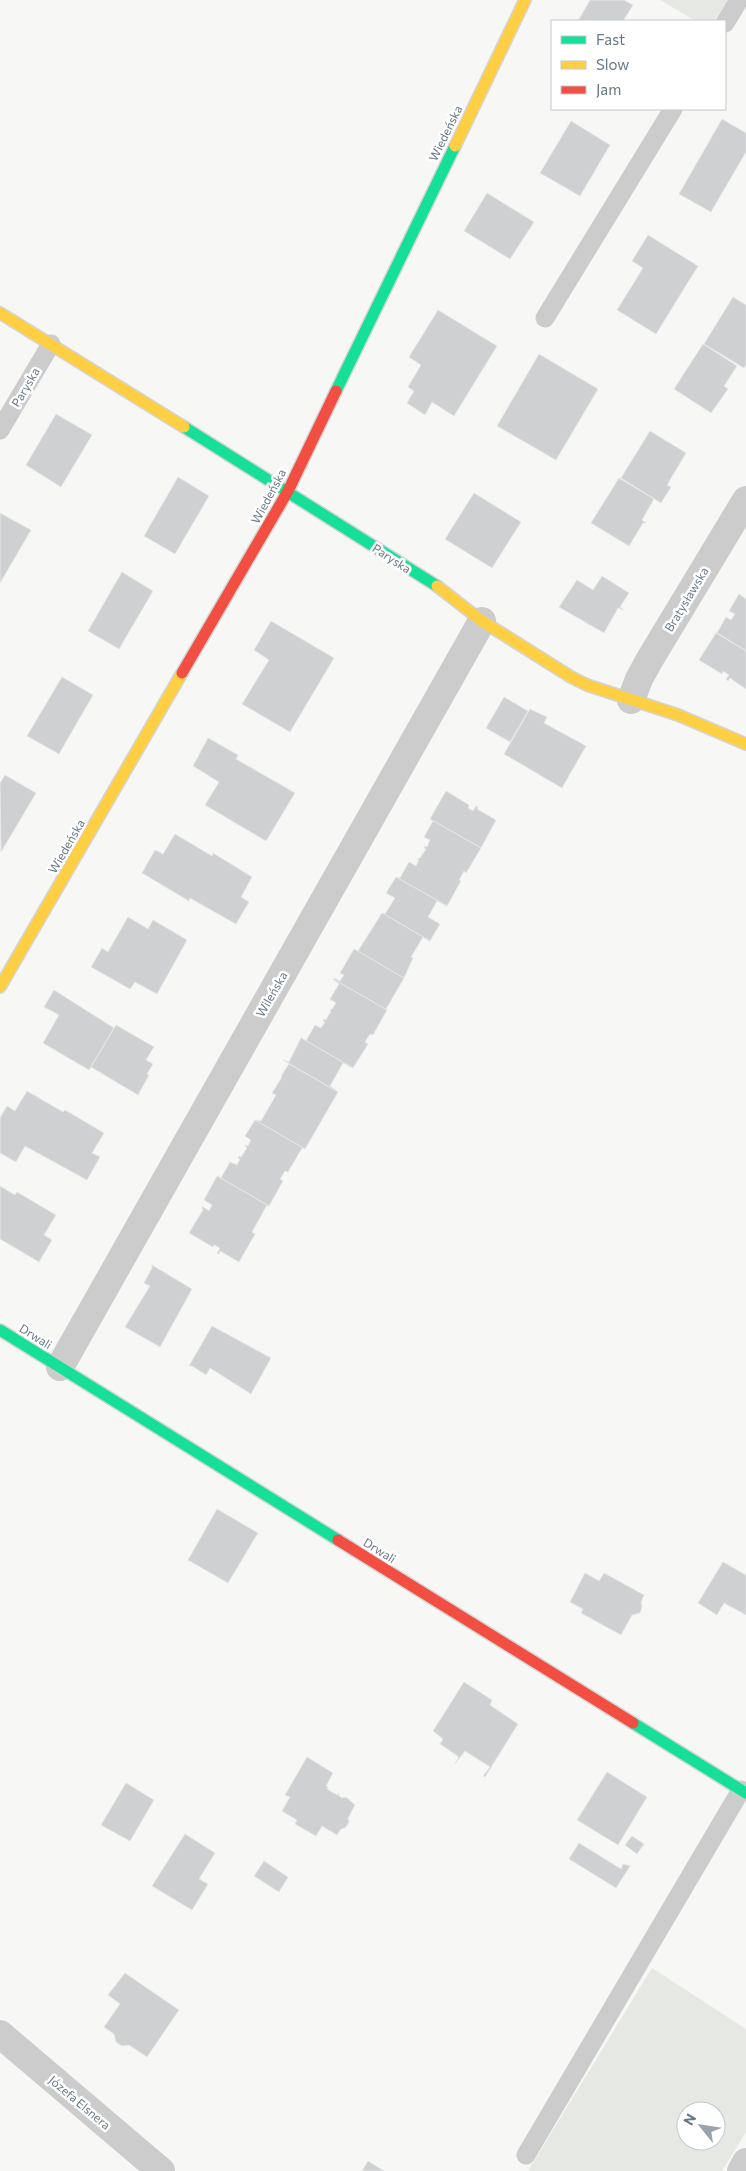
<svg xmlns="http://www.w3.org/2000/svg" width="746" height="2171" font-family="Commissioner,sans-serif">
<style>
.green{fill:#e6e9e3;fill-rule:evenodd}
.building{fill:#ced0d1;stroke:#e6e6e6}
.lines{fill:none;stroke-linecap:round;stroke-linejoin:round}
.fast-casing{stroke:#d4d5d6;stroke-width:14}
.slow-casing{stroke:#d4d5d6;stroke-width:14}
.jam-casing{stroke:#d4d5d6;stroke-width:14}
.lane{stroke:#cccccd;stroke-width:19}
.street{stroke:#cccccd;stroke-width:28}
.fast{stroke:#16e098;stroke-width:11}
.slow{stroke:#ffcf43;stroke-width:11}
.jam{stroke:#f24e42;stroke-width:11}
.labels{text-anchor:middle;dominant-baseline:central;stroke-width:5;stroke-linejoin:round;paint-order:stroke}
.street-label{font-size:12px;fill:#677886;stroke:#fff}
</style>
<rect width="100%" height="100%" fill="#f7f7f6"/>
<g class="green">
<path d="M660 0H728L714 21H696Z"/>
<path d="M652 1968 746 2029V2132L722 2171H528ZM686 2111H716V2141H686Z"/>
</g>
<g class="building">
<path d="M590 0H624L633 5 623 21H578Z"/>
<path d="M722 119 746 133V152L711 212 679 194Z"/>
<path d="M571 121 610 145 580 196 540 173Z"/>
<path d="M487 193 534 222 510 259 464 231Z"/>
<path d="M648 235 698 266 656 334 617 310 643 268 632 261Z"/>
<path d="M733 297 746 305V365L744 368 704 344Z"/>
<path d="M438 310 497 346 454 416 432 402 425 415 407 403 414 391 408 387 421 365 409 357Z"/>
<path d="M703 344 737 366 724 386 728 389 711 413 674 389Z"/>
<path d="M539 354 598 389 556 460 497 426Z"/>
<path d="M56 414 92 435 61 487 26 465Z"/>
<path d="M650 431 686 453 667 485 671 487 661 503 621 478Z"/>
<path d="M178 477 209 496 175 554 144 536Z"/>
<path d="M619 478 654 499 642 520 646 523H643L629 546 591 523Z"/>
<path d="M474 493 521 522 492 568 445 539Z"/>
<path d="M0 513 31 530 0 583Z"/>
<path d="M122 572 153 591 119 649 88 631Z"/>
<path d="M602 576 629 593 620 607 624 610 618 608 604 633 559 607 577 580 593 590Z"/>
<path d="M739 594 746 599V651L716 632 717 633 726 617 731 620 735 614 729 611Z"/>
<path d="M271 621 334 658 290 732 242 704 269 660 254 650Z"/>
<path d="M716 633 746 651V689L730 678 728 681 726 679 729 675 723 671 722 674 699 660Z"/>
<path d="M62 677 93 695 59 754 27 736Z"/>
<path d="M504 697 528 711 510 742 486 728Z"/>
<path d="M530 709 547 717 544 723 586 746 562 788 504 754Z"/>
<path d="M208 738 238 755 236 759 295 793 266 841 205 805 219 782 193 766Z"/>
<path d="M5 775 36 793 1 852 0 783Z"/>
<path d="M446 791 469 805 468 808 473 811 476 806 478 807 477 809 496 820 481 848 430 819Z"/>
<path d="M430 819 481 848 466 873 464 871 459 880 461 881 447 906 396 877 400 878 409 862 416 866 419 860 417 859 420 858 426 849 424 848 425 846 427 847 430 840 424 837 433 821Z"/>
<path d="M175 834 212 856 213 853 252 877 241 897 249 902 236 924 190 898 189 901 142 873 155 850 163 854Z"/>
<path d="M396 877 447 906 437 901 428 917 440 924 430 941 382 913 385 914 395 898 386 893Z"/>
<path d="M382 913 430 941 423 937 411 957 413 958 404 978 354 949 358 951Z"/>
<path d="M128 917 148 929 153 920 187 940 157 994 135 982 130 989 91 967 102 948 108 952Z"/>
<path d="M354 949 404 978 386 1009 387 1010 333 979 334 978 340 981 344 975 340 973Z"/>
<path d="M333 979 387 1010 373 1035 370 1034 365 1042 368 1044 353 1068 301 1038 306 1041 315 1025 321 1028 325 1022 323 1021 324 1019 326 1020 331 1011 330 1010 332 1009 336 1003 330 999 339 984Z"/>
<path d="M54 990 114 1028 89 1070 43 1043 59 1015 44 1007Z"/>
<path d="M116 1025 154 1047 146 1060 153 1064 147 1074 149 1075 138 1095 91 1067Z"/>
<path d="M301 1038 353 1068 343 1063 330 1086 338 1092 283 1060 289 1062Z"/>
<path d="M289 1064 338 1092 305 1149 255 1120 261 1121 276 1095 272 1093 282 1077 281 1076Z"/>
<path d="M27 1091 63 1112 65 1110 104 1133 92 1153 100 1157 87 1180 25 1146 16 1162 0 1153V1118L7 1106 15 1111Z"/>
<path d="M255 1120 305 1149 302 1148 288 1172 285 1171 280 1179 283 1181 269 1206 217 1176 221 1178 230 1162 237 1165 240 1159 238 1158 239 1156 241 1157 247 1148 245 1146 246 1145 248 1146 251 1140 245 1136Z"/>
<path d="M217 1176 269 1206 267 1205 252 1232 255 1234 239 1262 220 1251 219 1254 217 1253 220 1248 214 1245 213 1247 189 1233 203 1210 202 1206 209 1211 212 1205 204 1200Z"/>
<path d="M0 1186 15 1195 17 1192 56 1215 44 1235 52 1240 39 1262 0 1239Z"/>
<path d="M152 1265 192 1289 160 1347 125 1327 150 1286 144 1283 152 1268Z"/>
<path d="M212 1326 271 1358 251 1394 210 1368 206 1375 192 1366H189Z"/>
<path d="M217 1509 258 1533 228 1583 188 1560Z"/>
<path d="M723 1562 746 1575V1615L724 1603 717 1615 698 1603Z"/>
<path d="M585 1573 599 1581 604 1573 644 1595 641 1602 642 1607 640 1613 632 1615 621 1635 581 1613 583 1609 570 1602Z"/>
<path d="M464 1682 492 1700 490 1705 518 1724 485 1777 483 1776 490 1767 465 1751 455 1764 459 1757 440 1744 443 1739 433 1731Z"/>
<path d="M307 1757 333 1773 326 1786 328 1787 327 1789 337 1795 339 1793 338 1795 342 1798 346 1797 355 1805 348 1818 349 1822 345 1828 341 1829 337 1835 322 1826 316 1836 295 1824 297 1820 282 1811 290 1797 285 1795Z"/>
<path d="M607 1772 647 1797 618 1845 577 1820Z"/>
<path d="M126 1783 154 1800 130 1841 101 1825Z"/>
<path d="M185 1834 215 1853 199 1879 208 1884 192 1910 152 1886Z"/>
<path d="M632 1836 644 1844 637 1854 625 1845Z"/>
<path d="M579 1843 621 1869 623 1864 630 1866 616 1888 569 1859Z"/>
<path d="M264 1861 288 1877 279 1892 254 1876Z"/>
<path d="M125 1973 179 2010 147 2057 129 2045 122 2046 116 2042 114 2034 104 2027 120 2004 108 1995Z"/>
<path d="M368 2161 384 2171H362Z"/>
</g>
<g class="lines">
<defs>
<g id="fast">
<path d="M336 391 455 146"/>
<path d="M184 427 437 586"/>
<path d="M0 1330 338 1540"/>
<path d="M633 1723 746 1793"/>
</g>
<g id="slow">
<path d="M455 146 525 0"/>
<path d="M0 313 184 427"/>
<path d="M437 586 482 621 571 677 587 685 678 715 746 744"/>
<path d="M0 987 182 673"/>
</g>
<g id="jam">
<path d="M182 673 288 491 336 391"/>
<path d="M338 1540 633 1723"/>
</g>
</defs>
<use href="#fast" class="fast-casing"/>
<use href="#slow" class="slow-casing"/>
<use href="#jam" class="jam-casing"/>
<g class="lane">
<path d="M725 23 739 0"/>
<path d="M545 318 673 109"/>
<path d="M0 430 51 344"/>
<path d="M526 2155 741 1790"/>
</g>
<g class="street">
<path d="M631 700 639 679 650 659 746 500"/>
<path d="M60 1367 482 621"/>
<path d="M0 2034 161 2171"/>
<path d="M741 2171 746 2162"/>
</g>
<use href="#fast" class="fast"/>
<use href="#slow" class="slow"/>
<use href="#jam" class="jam"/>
</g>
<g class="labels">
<g class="street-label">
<text transform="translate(445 133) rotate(-64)">Wiedeńska</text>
<text transform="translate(25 387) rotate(-60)">Paryska</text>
<text transform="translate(268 496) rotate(-62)">Wiedeńska</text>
<text transform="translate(392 558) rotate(33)">Paryska</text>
<text transform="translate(686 599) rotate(-59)">Bratysławska</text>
<text transform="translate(66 846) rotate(-60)">Wiedeńska</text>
<text transform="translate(271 994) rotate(-60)">Wileńska</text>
<text transform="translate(36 1336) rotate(32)">Drwali</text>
<text transform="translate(380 1550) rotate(32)">Drwali</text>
<text transform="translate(80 2102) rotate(40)">Józefa Elsnera</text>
</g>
</g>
<rect x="551" y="20" width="175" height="90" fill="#ffffff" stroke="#c2c9cf"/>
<rect x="561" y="36" width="25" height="8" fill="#16e098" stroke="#c2c9cf"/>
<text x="596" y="45" font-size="15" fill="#677886">Fast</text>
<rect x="561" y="61" width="25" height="8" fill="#ffcf43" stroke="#c2c9cf"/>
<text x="596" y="70" font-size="15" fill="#677886">Slow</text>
<rect x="561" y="86" width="25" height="8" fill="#f24e42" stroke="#c2c9cf"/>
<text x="596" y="95" font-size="15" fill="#677886">Jam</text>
<g transform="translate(701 2126) rotate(300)"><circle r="24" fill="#ffffff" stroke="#c2c9cf"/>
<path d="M0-4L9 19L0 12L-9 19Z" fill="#99a4ad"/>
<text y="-8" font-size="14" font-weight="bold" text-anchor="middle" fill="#677886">N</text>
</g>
</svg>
